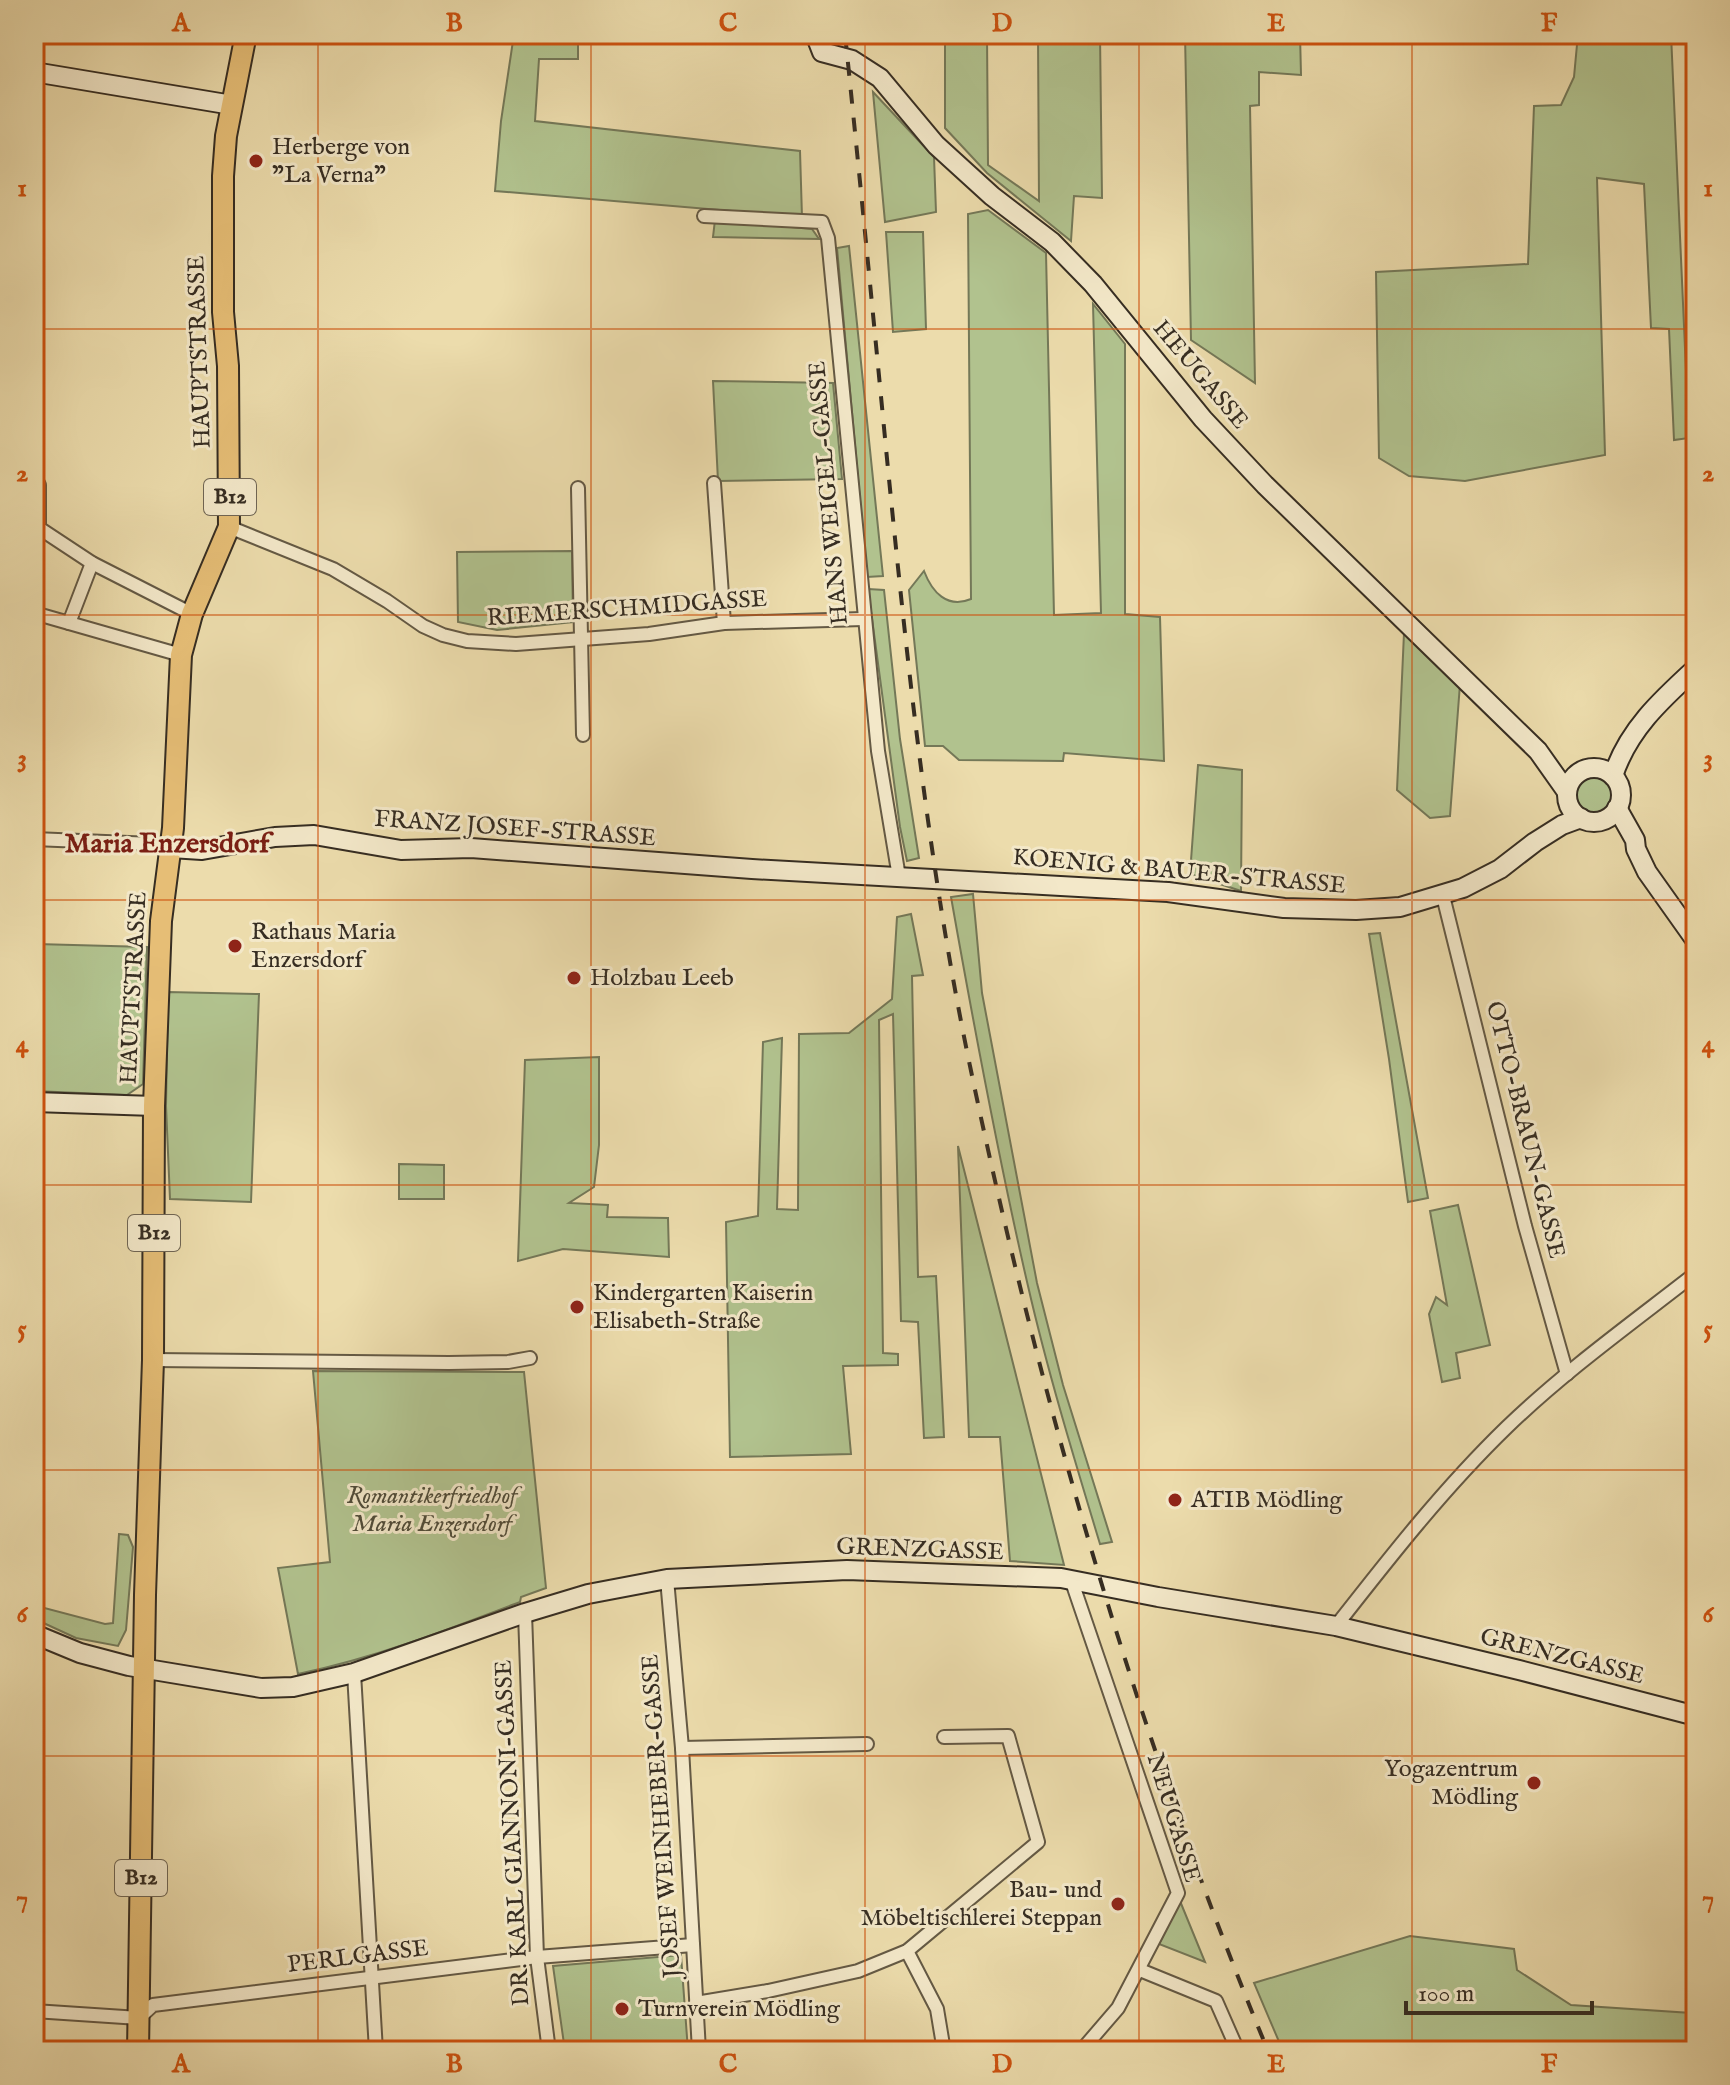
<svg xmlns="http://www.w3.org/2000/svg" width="1730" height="2085" font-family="'IM FELL English',serif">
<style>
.green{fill:#b1c28e;stroke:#747858;stroke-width:2}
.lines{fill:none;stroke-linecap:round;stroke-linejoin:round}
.street-casing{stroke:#645944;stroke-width:16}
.secondary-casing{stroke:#362d22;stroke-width:22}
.primary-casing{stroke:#362d22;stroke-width:24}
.street{stroke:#f3e8c9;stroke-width:12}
.secondary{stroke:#f3e8c9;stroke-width:18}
.primary{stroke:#e6be76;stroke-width:20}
.rail{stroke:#362d22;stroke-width:4;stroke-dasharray:14 14;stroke-linecap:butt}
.grid{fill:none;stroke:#cd520f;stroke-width:2;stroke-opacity:0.55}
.poi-dot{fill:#8f2418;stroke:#f3e8c9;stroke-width:3}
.labels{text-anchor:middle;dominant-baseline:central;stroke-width:6;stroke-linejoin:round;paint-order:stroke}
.shield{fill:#f3e8c9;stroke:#6f6554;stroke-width:2}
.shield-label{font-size:22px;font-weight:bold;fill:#362d22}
.poi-label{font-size:24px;fill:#362d22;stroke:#f3e8c9;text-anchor:start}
.street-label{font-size:24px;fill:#362d22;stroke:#f3e8c9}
.park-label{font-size:24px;font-style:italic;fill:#4f4b38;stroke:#f3e8c9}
.quarter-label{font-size:28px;font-weight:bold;fill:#7a1f14;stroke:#f3e8c9}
.neatline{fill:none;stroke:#cd520f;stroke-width:3}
.grid-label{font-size:26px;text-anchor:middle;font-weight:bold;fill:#cd520f}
</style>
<rect width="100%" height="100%" fill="#ecdcac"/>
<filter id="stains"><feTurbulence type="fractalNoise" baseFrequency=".0025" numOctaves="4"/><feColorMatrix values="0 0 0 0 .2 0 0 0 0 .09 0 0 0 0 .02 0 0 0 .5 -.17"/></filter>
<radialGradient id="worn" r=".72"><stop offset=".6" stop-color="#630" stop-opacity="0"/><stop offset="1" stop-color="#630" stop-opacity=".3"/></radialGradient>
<g class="green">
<path d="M514 34H569L578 40V59H539L535 121 800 151 802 217 495 191 501 121Z"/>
<path d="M945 34H987L988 165 1039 201 1038 34H1100L1102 198 1074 196 1071 241 987 173 945 128Z"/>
<path d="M1185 34H1300L1301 75 1259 72V105L1250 106 1255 383 1191 340Z"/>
<path d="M1578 34H1671L1689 438 1674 440 1669 329 1651 328 1644 184 1597 178 1605 455 1465 481 1409 476 1379 458 1376 272 1528 264 1534 106 1561 105 1574 77Z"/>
<path d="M873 92 934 157 936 212 885 222Z"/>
<path d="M988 210 1046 253 1054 615 1101 613 1093 304 1125 344V614L1160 617 1164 761 1064 753 1063 761 959 760 943 746H925L909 590 924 571C932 592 947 609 971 599L968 214Z"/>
<path d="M715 220 812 229 819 239 713 237Z"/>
<path d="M886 232H923L926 329 893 332Z"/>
<path d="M849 246 883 576 867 577 837 248Z"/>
<path d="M713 381 833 383 842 479 718 481Z"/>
<path d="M572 551 573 622 497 630 458 622 457 552Z"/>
<path d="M868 589 884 590 900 739 919 858 907 861 900 827Z"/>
<path d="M1404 633 1460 684 1450 816 1430 818 1397 790Z"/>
<path d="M1198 765 1242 770 1241 891 1190 874Z"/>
<circle cx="1593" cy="795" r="19"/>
<path d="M973 894 982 993 1037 1283 1063 1385 1112 1542 1100 1544C1074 1458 1048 1373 1028 1286 998 1157 974 1027 951 897Z"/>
<path d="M911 914 923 975 912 976 918 1277 936 1276 944 1437 924 1438 918 1322 901 1321 893 1014 879 1020 883 1353 898 1354V1365L843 1366 851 1454 730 1457 726 1222 758 1216 763 1042 782 1038 777 1209 798 1210 799 1034 849 1033 892 999 897 917Z"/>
<path d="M1380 933 1428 1198 1408 1202 1389 1059 1369 934Z"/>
<path d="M36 944 147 947 143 1084 127 1095 34 1091Z"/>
<path d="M168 992 259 994 251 1202 170 1199 166 1106Z"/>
<path d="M599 1057V1145L594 1187 569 1203 608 1205 607 1217 668 1218 669 1257 563 1249 518 1261 525 1060Z"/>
<path d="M958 1146 1064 1565 1010 1561 1000 1437H969Z"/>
<path d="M399 1164 444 1165V1199H399Z"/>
<path d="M1458 1205 1490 1345 1456 1353 1460 1378 1442 1382 1429 1314 1436 1297 1447 1305 1430 1211Z"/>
<path d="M313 1371 524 1372 546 1588 521 1597 520 1602C447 1630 375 1658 298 1674L278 1568 330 1562Z"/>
<path d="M119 1534 128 1535 133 1547 126 1630 118 1646 76 1638 37 1620V1606L105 1624 113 1623Z"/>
<path d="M1180 1901 1205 1962 1159 1944Z"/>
<path d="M1410 1936 1514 1949 1517 1970 1571 2005 1691 2013 1688 2051H1283L1254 1983Z"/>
<path d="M681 1955 688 2051H565L553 1966Z"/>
</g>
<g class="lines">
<defs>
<g id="street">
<path d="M704 216 822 222 828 238 878 751 899 877"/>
<path d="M34 475 39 485V528L92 563 192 614"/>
<path d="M714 483 724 623"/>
<path d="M578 488 583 735"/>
<path d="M229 527 333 569 387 601 423 626 443 635 467 641 516 644 649 634 724 623 863 619"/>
<path d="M34 556 39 528"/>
<path d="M34 613 181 655"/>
<path d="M69 623 92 563"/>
<path d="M34 839 153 844 171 848"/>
<path d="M1443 896 1525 1226 1567 1374"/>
<path d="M153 1360 449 1363 508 1362 530 1358"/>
<path d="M667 1579 682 1748 699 2051"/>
<path d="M1071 1579 1178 1893 1118 2008 1081 2051"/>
<path d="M525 1613 537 1957 549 2051"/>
<path d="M1336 1626C1390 1557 1444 1488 1507 1427 1565 1371 1632 1323 1696 1273"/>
<path d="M354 1673 376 2051"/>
<path d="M682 1748 867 1744"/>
<path d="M907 1951 937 2009 944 2051"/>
<path d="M1140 1970 1216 2001 1238 2051"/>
<path d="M696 2003 768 1991 858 1971 907 1951 1038 1842 1008 1736 944 1737"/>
<path d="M34 2011 139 2018 153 2005 537 1957 693 1945"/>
</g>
<g id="secondary">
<path d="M815 34 822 52 852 60 880 78 936 145 992 196 1052 242 1093 284 1203 419 1265 485 1538 751 1567 792"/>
<path d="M34 72 232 105"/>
<circle cx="1594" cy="795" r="27"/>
<path d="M1613 776C1628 730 1661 700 1696 668"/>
<path d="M1617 808 1635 840 1636 849 1647 872 1696 941"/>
<path d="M171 848 202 850 275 837 314 835 401 850 471 848 752 869 1168 892 1284 908 1356 910 1400 907 1463 888 1500 869 1535 842 1562 825 1581 818"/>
<path d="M34 1102 154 1106"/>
<path d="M34 1634 80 1653 129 1666 261 1688 293 1687 354 1673 525 1613 588 1594 667 1579 847 1570 1061 1578 1158 1597 1336 1626 1519 1670 1696 1716"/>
</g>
<path id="primary" d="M138 2051 145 1595 153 1360 154 1106 161 921 173 828 181 655 192 614 229 527 228 366 223 312V176L226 136 246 34"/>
</defs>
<use href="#street" class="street-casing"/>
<use href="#secondary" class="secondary-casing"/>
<use href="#primary" class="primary-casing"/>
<use href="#street" class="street"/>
<use href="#secondary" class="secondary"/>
<use href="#primary" class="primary"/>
<path class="rail" d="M845 34C860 179 874 324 888 469 908 669 929 870 970 1066 1040 1402 1137 1734 1268 2051"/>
</g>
<path class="grid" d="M318 34V2051M591 34V2051M865 34V2051M1139 34V2051M1412 34V2051M34 329H1696M34 615H1696M34 900H1696M34 1185H1696M34 1470H1696M34 1756H1696"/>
<g class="poi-dot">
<circle cx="256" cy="161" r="8"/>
<circle cx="235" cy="946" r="8"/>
<circle cx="574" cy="978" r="8"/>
<circle cx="577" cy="1307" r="8"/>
<circle cx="1175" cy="1500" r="8"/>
<circle cx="1534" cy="1783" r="8"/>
<circle cx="1118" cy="1904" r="8"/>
<circle cx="622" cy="2009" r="8"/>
</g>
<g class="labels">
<g class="shield">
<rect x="204" y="479" width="52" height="36" rx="6"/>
<rect x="128" y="1215" width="52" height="36" rx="6"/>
<rect x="115" y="1860" width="52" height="36" rx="6"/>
</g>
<g class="shield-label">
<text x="230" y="497">B12</text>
<text x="154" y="1233">B12</text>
<text x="141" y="1878">B12</text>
</g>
<g class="poi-label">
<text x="272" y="147">Herberge von<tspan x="272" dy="28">"La Verna"</tspan></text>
<text x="251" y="932">Rathaus Maria<tspan x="251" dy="28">Enzersdorf</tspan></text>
<text x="590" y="978">Holzbau Leeb</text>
<text x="593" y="1293">Kindergarten Kaiserin<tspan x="593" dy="28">Elisabeth-Straße</tspan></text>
<text x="1191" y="1500">ATIB Mödling</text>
<text x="1518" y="1769" text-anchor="end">Yogazentrum<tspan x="1518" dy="28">Mödling</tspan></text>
<text x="1102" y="1890" text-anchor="end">Bau- und<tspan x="1102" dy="28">Möbeltischlerei Steppan</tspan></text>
<text x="638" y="2009">Turnverein Mödling</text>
</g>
<g class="street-label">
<text transform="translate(200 352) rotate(-92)">HAUPTSTRASSE</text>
<text transform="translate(1200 375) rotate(50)">HEUGASSE</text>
<text transform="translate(829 493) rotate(-95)">HANS WEIGEL-GASSE</text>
<text transform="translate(627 609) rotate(-4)">RIEMERSCHMIDGASSE</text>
<text transform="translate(515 829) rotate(4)">FRANZ JOSEF-STRASSE</text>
<text transform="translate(1179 872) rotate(5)">KOENIG &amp; BAUER-STRASSE</text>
<text transform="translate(134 988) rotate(-87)">HAUPTSTRASSE</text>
<text transform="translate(1525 1130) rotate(76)">OTTO-BRAUN-GASSE</text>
<text transform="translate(920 1550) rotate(2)">GRENZGASSE</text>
<text transform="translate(1562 1657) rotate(14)">GRENZGASSE</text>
<text transform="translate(662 1816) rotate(-94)">JOSEF WEINHEBER-GASSE</text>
<text transform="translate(1173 1818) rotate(73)">NEUGASSE</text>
<text transform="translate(513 1833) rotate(-93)">DR. KARL GIANNONI-GASSE</text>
<text transform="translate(358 1957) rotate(-7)">PERLGASSE</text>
</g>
<g class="park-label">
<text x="432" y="1496">Romantikerfriedhof<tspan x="432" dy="28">Maria Enzersdorf</tspan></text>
</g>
<g class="quarter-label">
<text x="167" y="844">Maria Enzersdorf</text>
</g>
</g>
<rect width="1730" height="2085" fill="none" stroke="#ecdcac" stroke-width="88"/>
<path d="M1406 2001v12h186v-12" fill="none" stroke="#362d22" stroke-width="4"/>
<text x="1418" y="2001" font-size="24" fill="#362d22" stroke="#f3e8c9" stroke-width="6" paint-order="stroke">100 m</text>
<rect x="44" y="44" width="1642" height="1997" class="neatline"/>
<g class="grid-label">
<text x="181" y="31">A</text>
<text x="454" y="31">B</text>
<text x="728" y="31">C</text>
<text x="1002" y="31">D</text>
<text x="1276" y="31">E</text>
<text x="1549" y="31">F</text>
<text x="22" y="196">1</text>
<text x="1708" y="196">1</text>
<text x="22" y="481">2</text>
<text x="1708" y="481">2</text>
<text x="22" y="766">3</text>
<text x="1708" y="766">3</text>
<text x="22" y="1052">4</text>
<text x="1708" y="1052">4</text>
<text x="22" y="1337">5</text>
<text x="1708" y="1337">5</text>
<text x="22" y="1622">6</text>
<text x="1708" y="1622">6</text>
<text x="22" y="1907">7</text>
<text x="1708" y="1907">7</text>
<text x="181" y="2072">A</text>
<text x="454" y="2072">B</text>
<text x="728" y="2072">C</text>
<text x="1002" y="2072">D</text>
<text x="1276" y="2072">E</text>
<text x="1549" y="2072">F</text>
</g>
<rect width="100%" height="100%" filter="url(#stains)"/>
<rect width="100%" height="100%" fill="url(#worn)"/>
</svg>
